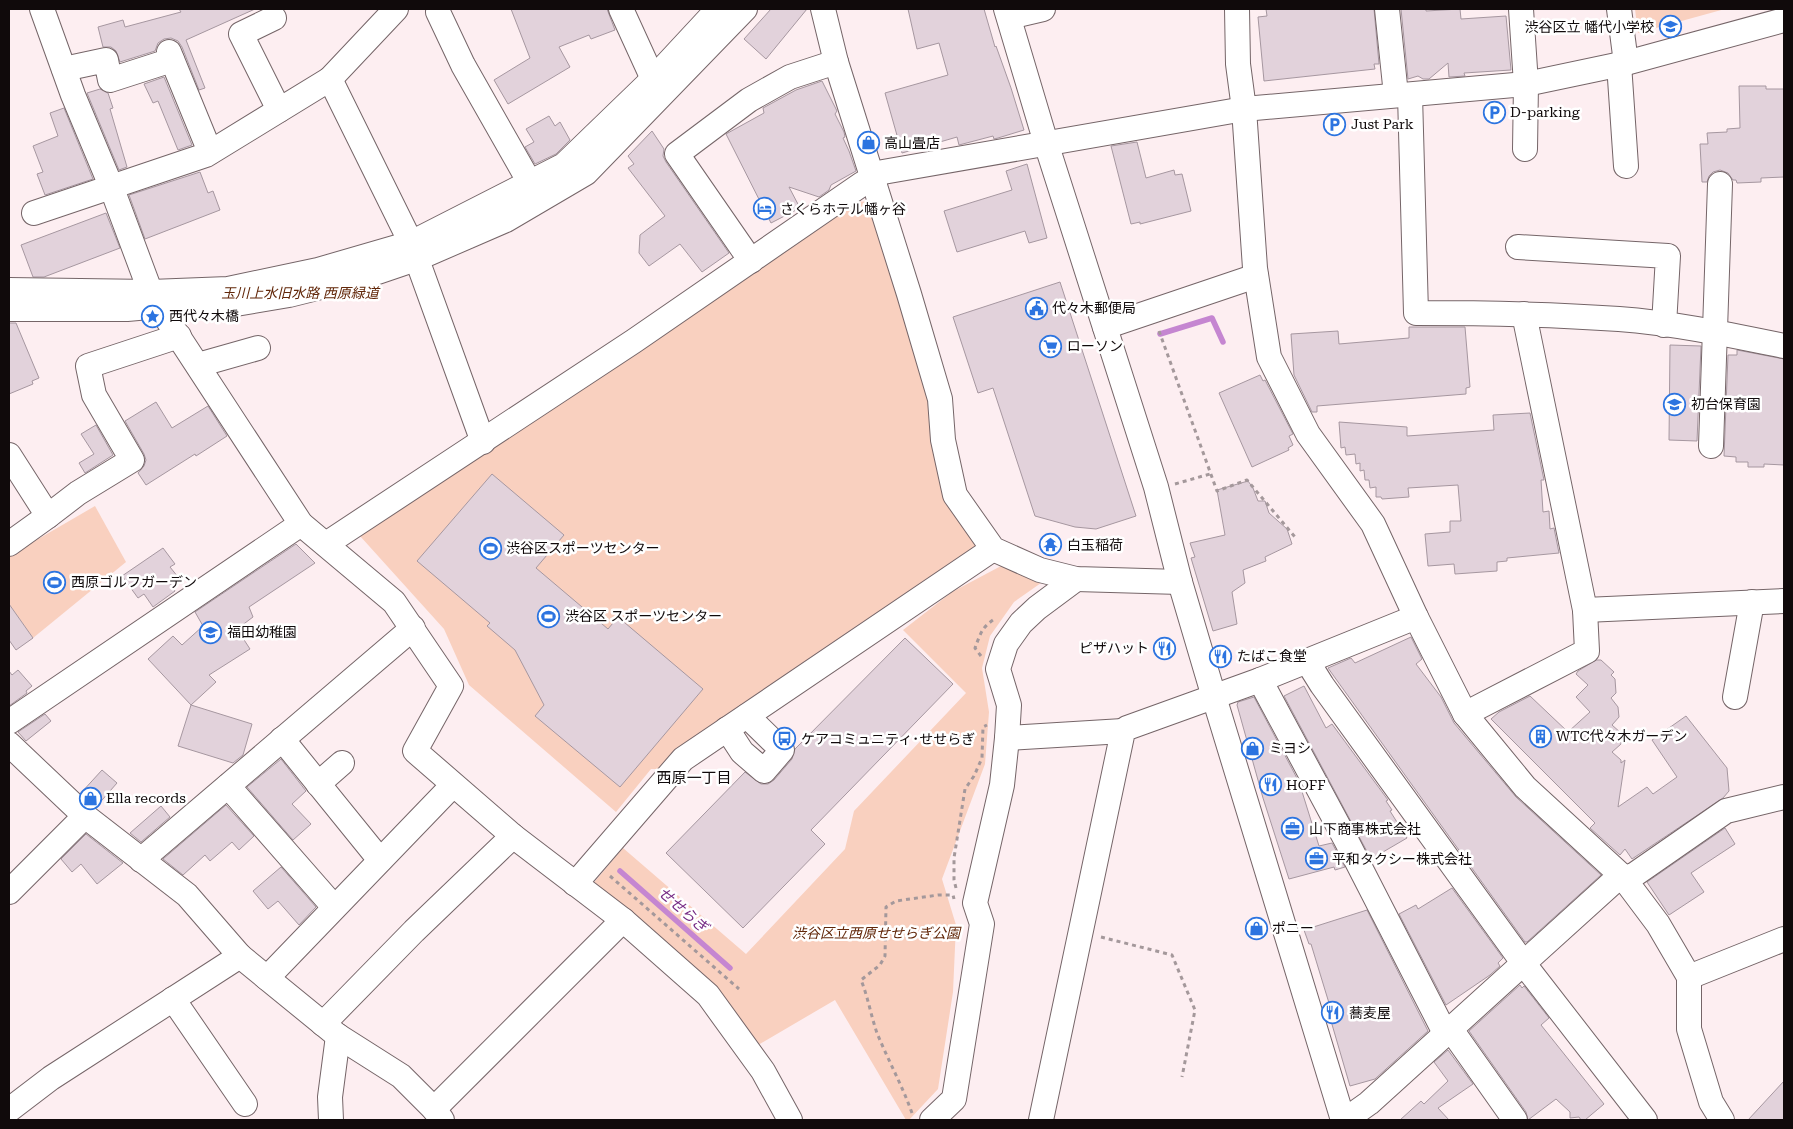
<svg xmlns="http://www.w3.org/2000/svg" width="1793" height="1129" font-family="'Roboto Serif','Noto Sans JP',serif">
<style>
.green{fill:#f9d0bf}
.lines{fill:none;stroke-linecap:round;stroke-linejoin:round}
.stream{stroke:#c586d1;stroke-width:5.5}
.building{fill:#e2d2db;stroke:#a697a0}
.minor-casing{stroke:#756568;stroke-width:26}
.path{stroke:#a4989b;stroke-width:3;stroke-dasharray:4 4;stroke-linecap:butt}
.minor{stroke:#fff;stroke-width:24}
.labels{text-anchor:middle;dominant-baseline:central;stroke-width:5;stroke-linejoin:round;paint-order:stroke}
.poi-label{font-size:14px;fill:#100a0b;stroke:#fff;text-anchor:start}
.park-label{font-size:14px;font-style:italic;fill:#622709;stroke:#fff}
.neighbourhood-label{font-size:15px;fill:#100a0b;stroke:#fff}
.water-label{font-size:15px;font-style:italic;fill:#752984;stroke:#fff}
</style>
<rect width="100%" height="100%" fill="#fdeef1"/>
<g class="green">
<path d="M1635 9H1725L1638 33Z"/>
<path d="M873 201 976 540 975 546 676 749 658 769H651L616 812 469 685 444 629 360 536 500 437 855 202Z"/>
<path d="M95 506 126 562 33 638 9 604V556Z"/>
<path d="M1001 566 1041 583 1014 602 990 636 982 668 989 712 985 764 942 879 956 925 953 992 938 1089 909 1120H906L835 1000 758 1045 591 886 623 848 746 954 845 849 854 811 966 693 903 630 952 592Z"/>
</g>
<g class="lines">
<g class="stream">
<path d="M1160 334 1212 318 1223 342"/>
<path d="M620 871 730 968"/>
</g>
</g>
<g class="building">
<path d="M179 9H255L186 40 205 88 199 90 182 47 178 41 171 38 164 39 158 43 155 51 120 62 116 51 111 47H103L98 27 123 20 125 27 181 12Z"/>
<path d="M511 9H607L615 30 591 39 589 35 559 47 570 67 508 104 494 80 530 58Z"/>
<path d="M771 9H807L766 59 744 39Z"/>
<path d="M908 9H984L995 47 996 46 1011 88 1024 130 998 138 994 139 993 136 959 145 957 137 902 153 885 93 948 75 939 43 917 49Z"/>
<path d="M1266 9H1374L1379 64H1374L1375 69 1264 81 1258 17 1267 16Z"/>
<path d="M1401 9H1426V11L1460 9 1461 19 1506 16 1511 70 1464 73 1465 76 1449 77 1448 63 1429 79H1423L1418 76 1408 79Z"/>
<path d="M164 77 192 145 178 150 158 101 153 103 144 84Z"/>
<path d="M822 81 837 111 835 114 844 132 845 137 843 138 849 151 856 171 831 185 829 190 819 197 789 187 800 208 771 223 726 134 764 113 763 108 796 90Z"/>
<path d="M1739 86H1766V89H1784V177L1761 178V182L1737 183 1736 180H1733L1728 173 1720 170 1713 172 1709 176 1707 182H1702L1700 144H1708L1707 133 1727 132V129L1740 128Z"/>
<path d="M100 89 108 93 113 108 110 109 127 167 119 170 87 93Z"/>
<path d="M64 108 93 179 45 195 37 174 43 172 33 146 58 136 50 113Z"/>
<path d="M549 116 555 126 560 122 570 140 556 154 535 164 525 147 534 142 526 129Z"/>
<path d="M652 131 664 149 663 156 666 162 729 253 702 272 680 244 649 266 639 253 640 235 665 216 628 168 634 164 628 156Z"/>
<path d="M1137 142 1146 178 1174 170 1175 175 1182 174 1191 211 1140 224V222L1131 224 1111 146Z"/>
<path d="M1027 164 1047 238 1029 243 1025 231 957 252 944 211 1012 190 1006 171Z"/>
<path d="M200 172 208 193 213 191 220 210 145 239 129 195Z"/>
<path d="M106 213 120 248 44 277H33L21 245Z"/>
<path d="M1060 282 1136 516 1096 529 1075 527 1035 516 993 388 978 393 953 317Z"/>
<path d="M9 323H16L39 378 32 381 33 384 9 394Z"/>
<path d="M1409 327H1465L1470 387 1466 388V394L1317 406V412H1312L1294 375 1291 334 1338 331 1339 344 1409 338Z"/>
<path d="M1670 345 1701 346 1697 441 1669 440Z"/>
<path d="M1737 350 1784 359V465L1764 464V467H1748V462H1736V457L1724 456 1728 355H1737Z"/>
<path d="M1260 375 1263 381 1265 380 1293 434 1289 436 1293 445 1288 448 1289 450 1252 467 1219 393Z"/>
<path d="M156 402 172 428 208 406 227 436 196 456 195 454 146 485 138 473 144 466 146 460 144 454 125 421Z"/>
<path d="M1530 413 1544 480H1541L1543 512 1549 511 1550 529 1554 528 1559 553 1507 558V561L1497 562V571L1455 574 1454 564 1428 566 1425 534 1450 532V521H1461L1458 485 1408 488 1409 497 1382 499 1381 497H1376V487L1370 488 1369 480H1365L1364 470 1360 471V463L1356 464 1355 454 1346 455 1345 447 1341 448 1339 422 1407 427V436L1494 430 1493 415Z"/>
<path d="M96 425 113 455 85 473 79 463 94 454 81 434Z"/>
<path d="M492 474 564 535 536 568 608 629 618 617 703 689 620 787 535 716 544 705 515 650 487 626 490 623 417 561Z"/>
<path d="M1248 481 1253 488 1258 501H1265L1269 513 1287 529 1292 544 1265 557 1266 561 1243 570 1245 583 1232 592 1237 624 1213 631 1191 558 1195 557 1190 543 1225 535 1217 490Z"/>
<path d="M296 544 315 563 249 607 253 617 237 629 250 649 209 675 216 682 191 705 148 659 173 636 182 645 203 626 195 612Z"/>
<path d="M163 548 175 564 170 567 178 577 170 583 175 591 153 607 144 594 138 598 122 576Z"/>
<path d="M9 604 33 638 16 650 9 640Z"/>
<path d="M1411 637 1422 659 1416 664 1441 697 1454 723 1516 797 1601 875 1527 942H1525L1328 668 1351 658 1355 663Z"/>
<path d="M905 638 953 684 811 830 825 844 743 928 666 853 745 772 761 784H768L774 780 792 759 795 749Z"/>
<path d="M1596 660H1601L1614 672 1611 675 1615 679 1616 693 1611 698 1618 707 1619 717 1612 725 1621 733V744L1612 752 1621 760V763L1625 760 1618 807 1647 787 1653 794 1677 777 1652 740 1686 716 1727 768 1729 791 1723 798 1632 859 1625 849 1620 855 1590 828 1595 823 1491 719 1499 712 1530 696 1568 732 1590 712 1576 697 1588 685 1576 674 1578 671Z"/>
<path d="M18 670 32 686 26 691 27 693 9 706V671L12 675Z"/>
<path d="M1304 686 1326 728 1332 724 1388 800 1386 801 1392 810 1390 811 1407 838 1371 859 1284 696Z"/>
<path d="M1254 697 1299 782 1319 846 1332 843 1345 867 1335 870 1334 867 1289 879 1263 798 1237 705 1238 702Z"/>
<path d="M191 705 252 724 243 755 233 763 178 746Z"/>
<path d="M45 714 51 721 26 741 18 732Z"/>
<path d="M281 759 306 791 292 804 311 824 293 840 247 787Z"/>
<path d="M102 770 117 783 96 807 81 793Z"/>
<path d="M226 805 254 836 239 850 232 842 210 861 205 855 183 875 163 859Z"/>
<path d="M161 806 170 817 141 842 130 833Z"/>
<path d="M1725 828 1735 844 1691 873 1704 892 1669 915 1647 882Z"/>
<path d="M86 834 123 863 97 884 81 864 72 872 61 859Z"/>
<path d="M281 867 316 907 299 925 278 901 268 909 253 891Z"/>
<path d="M1452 888 1503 958 1498 963 1500 966 1490 975 1446 1005 1399 914 1416 905 1418 909Z"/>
<path d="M1367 910 1428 1031 1375 1079 1350 1086 1331 1021 1324 1005 1329 1003 1325 990 1311 944H1309L1304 930Z"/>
<path d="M1520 985 1522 988 1524 986 1549 1018 1541 1025 1604 1104 1585 1120H1581L1579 1117 1570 1118V1112L1556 1099 1528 1120 1526 1112 1469 1031Z"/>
<path d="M1448 1050 1473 1084 1438 1108 1449 1120H1400L1421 1101 1424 1104 1448 1081 1434 1062Z"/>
<path d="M1784 1081V1120H1748Z"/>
</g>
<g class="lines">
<defs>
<g id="minor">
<path d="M42 9 73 95 111 186 152 296 301 524 394 602 451 686 415 751 513 836 623 920 708 995 763 1071 790 1120"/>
<path d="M621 9 653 79"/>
<path d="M823 9 836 62 909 294 940 399 943 440 955 495 993 549 1040 570 1076 579 1180 582"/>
<path d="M1006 9 1046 143 1156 487 1180 582 1214 697 1343 1120"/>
<path d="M1237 9 1238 64 1244 109 1255 268 1269 357 1308 434 1373 524 1416 617 1465 714 1525 787 1622 876 1658 924 1689 977V1029L1711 1102 1722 1120"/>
<path d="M1387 9 1396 95"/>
<path d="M1521 9 1526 84 1525 149"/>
<path d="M1619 9 1626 63"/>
<path d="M438 12 463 65 530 183"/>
<path d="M1009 17 1043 9"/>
<path d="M274 18 241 34 279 110"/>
<path d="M169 52 210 152"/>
<path d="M1619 64 1626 166"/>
<path d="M64 69 106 60 110 80 172 60"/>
<path d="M330 79 411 243 483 442"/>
<path d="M1410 95 1416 313C1484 313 1551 314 1619 319 1673 323 1730 335 1784 346"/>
<path d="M34 213 206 155 330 79 396 9"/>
<path d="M1518 247 1668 256 1664 325"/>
<path d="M751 261 677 154 749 100 790 77 836 62"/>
<path d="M9 290 151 292 228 289 318 270 411 243 564 165 653 79 718 9"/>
<path d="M9 309H127L160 306H224L289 295 369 275 416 259 506 220 586 173 745 9"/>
<path d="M1105 327 1256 276"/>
<path d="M198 365 258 348"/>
<path d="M1711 446 1720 184"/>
<path d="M9 455 48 516"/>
<path d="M9 544 48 516 78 493 132 460 94 395 88 366 179 336"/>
<path d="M326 544 634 341 862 184 883 172 1244 109 1526 84 1626 63 1784 20"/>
<path d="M1585 610 1784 601"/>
<path d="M1307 661 1322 685 1524 964 1645 1120"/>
<path d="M1260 680 1346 840 1445 1033"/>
<path d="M1735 697 1752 602"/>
<path d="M1465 714 1587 651 1585 610 1524 314"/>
<path d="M9 722 301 524"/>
<path d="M727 729 742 752 764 771 782 750 747 716"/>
<path d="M1007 738 1123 731"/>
<path d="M282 739 380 860"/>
<path d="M9 744 85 816 187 895 240 956 338 1036 401 1076 434 1109 442 1120"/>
<path d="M318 784 342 763"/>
<path d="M228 786 334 907"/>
<path d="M141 860 413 628"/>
<path d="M575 884 683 759 993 549"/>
<path d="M9 892 85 816"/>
<path d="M1689 977 1784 939"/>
<path d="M267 978 453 785"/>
<path d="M173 999 245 1104"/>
<path d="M323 1024 414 931 513 836"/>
<path d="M1450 1028 1515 1120"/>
<path d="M434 1109 623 920"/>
<path d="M9 1110 51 1078 240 956"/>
<path d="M331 1120 330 1097 338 1036"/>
<path d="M932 1120 954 1099 982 924 975 903 1002 785 1007 738 1009 705 998 669 1006 644 1021 623 1037 608 1076 579"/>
<path d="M1041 1120 1123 731 1127 728 1260 680 1416 617"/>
<path d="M1345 1120 1369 1103 1611 884 1622 876 1631 877 1726 811 1784 797"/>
</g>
</defs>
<use href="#minor" class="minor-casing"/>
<g class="path">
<path d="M1159 331 1217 491 1247 480 1295 537"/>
<path d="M1175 484 1210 474"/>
<path d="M981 656 975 648C981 632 982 627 996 618"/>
<path d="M610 876 739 989"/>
<path d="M956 888 954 880V858L965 789 974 776 982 758 983 727 987 725"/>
<path d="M1101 937 1172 955 1195 1010 1182 1077"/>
<path d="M912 1113C902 1085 888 1060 877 1033 871 1016 868 997 861 980L880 965 885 956 886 907 896 901 938 895H953L954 899"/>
</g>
<use href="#minor" class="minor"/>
</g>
<defs>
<symbol id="school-ring" viewBox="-11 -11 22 22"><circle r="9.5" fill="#fff" stroke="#2c74e0" stroke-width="1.5"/><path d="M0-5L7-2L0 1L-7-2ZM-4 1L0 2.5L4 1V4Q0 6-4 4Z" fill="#2c74e0"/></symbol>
<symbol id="parking-ring" viewBox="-11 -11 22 22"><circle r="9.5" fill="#fff" stroke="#2c74e0" stroke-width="1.5"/><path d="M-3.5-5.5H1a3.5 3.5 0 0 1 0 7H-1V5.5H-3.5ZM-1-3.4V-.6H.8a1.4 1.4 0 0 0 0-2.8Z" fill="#2c74e0"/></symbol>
<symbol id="shop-ring" viewBox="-11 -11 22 22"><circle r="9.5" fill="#fff" stroke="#2c74e0" stroke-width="1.5"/><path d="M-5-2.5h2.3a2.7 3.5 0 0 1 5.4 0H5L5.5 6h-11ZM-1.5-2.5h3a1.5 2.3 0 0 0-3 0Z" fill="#2c74e0"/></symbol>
<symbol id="hotel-ring" viewBox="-11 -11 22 22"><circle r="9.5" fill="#fff" stroke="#2c74e0" stroke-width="1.5"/><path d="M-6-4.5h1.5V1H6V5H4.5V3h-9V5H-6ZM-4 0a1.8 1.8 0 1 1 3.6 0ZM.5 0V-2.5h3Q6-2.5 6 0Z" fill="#2c74e0"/></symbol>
<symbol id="civic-ring" viewBox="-11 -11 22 22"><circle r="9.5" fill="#fff" stroke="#2c74e0" stroke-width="1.5"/><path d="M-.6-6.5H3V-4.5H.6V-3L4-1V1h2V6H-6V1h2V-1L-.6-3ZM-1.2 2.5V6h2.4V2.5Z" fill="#2c74e0"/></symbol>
<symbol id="sight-ring" viewBox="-11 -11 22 22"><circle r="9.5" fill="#fff" stroke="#2c74e0" stroke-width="1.5"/><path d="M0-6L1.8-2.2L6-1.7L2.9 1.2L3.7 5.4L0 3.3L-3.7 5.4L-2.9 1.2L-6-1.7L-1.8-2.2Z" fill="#2c74e0"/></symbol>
<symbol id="supermarket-ring" viewBox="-11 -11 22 22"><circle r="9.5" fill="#fff" stroke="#2c74e0" stroke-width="1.5"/><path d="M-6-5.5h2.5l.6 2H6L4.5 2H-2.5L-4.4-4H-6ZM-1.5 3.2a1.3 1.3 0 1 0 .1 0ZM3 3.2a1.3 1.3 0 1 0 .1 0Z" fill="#2c74e0"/></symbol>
<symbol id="temple-ring" viewBox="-11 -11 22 22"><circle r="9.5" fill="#fff" stroke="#2c74e0" stroke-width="1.5"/><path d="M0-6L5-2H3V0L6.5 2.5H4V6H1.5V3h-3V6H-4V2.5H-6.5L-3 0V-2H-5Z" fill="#2c74e0"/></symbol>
<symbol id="stadium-ring" viewBox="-11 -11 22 22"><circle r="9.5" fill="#fff" stroke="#2c74e0" stroke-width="1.5"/><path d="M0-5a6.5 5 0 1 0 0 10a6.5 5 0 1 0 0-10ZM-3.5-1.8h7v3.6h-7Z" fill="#2c74e0"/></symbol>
<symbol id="restaurant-ring" viewBox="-11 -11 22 22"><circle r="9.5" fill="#fff" stroke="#2c74e0" stroke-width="1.5"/><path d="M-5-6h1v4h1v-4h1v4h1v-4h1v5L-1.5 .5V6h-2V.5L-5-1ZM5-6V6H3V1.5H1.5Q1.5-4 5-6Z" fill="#2c74e0"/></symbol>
<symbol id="building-ring" viewBox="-11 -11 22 22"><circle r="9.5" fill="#fff" stroke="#2c74e0" stroke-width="1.5"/><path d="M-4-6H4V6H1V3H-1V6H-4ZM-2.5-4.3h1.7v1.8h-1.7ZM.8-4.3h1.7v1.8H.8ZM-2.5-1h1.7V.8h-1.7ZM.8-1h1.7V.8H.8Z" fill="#2c74e0"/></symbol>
<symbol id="bus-ring" viewBox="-11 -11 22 22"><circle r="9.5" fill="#fff" stroke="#2c74e0" stroke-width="1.5"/><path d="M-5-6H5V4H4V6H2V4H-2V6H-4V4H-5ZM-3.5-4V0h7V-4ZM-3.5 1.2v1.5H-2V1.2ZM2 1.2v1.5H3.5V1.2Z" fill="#2c74e0"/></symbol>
<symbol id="office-ring" viewBox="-11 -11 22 22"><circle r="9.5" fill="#fff" stroke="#2c74e0" stroke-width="1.5"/><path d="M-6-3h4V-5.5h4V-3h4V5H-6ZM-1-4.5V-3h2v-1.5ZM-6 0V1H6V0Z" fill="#2c74e0"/></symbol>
</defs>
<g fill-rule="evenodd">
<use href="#school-ring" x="1658" y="14" width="25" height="25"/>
<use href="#parking-ring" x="1482" y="100" width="25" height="25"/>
<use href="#parking-ring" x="1322" y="112" width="25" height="25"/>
<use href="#shop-ring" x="856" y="130" width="25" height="25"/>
<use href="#hotel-ring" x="752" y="196" width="25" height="25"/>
<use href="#civic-ring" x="1024" y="296" width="25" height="25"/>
<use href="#sight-ring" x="140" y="304" width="25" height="25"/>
<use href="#supermarket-ring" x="1038" y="334" width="25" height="25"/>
<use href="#school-ring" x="1662" y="392" width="25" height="25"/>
<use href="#temple-ring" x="1038" y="532" width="25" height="25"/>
<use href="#stadium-ring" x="478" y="536" width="25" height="25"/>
<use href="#stadium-ring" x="42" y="570" width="25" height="25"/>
<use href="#stadium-ring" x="536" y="604" width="25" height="25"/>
<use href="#school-ring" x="198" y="620" width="25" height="25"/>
<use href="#restaurant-ring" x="1152" y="636" width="25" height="25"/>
<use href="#restaurant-ring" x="1208" y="644" width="25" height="25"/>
<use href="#building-ring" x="1528" y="724" width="25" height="25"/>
<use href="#bus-ring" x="772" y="726" width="25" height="25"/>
<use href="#shop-ring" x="1240" y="736" width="25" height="25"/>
<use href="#restaurant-ring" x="1258" y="772" width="25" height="25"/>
<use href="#shop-ring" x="78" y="786" width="25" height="25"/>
<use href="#office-ring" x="1280" y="816" width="25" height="25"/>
<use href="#office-ring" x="1304" y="846" width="25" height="25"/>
<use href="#shop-ring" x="1244" y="916" width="25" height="25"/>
<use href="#restaurant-ring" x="1320" y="1000" width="25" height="25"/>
</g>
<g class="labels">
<g class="poi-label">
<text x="1654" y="27" text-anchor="end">渋谷区立 幡代小学校</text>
<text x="1510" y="112">D-parking</text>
<text x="1351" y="124">Just Park</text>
<text x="884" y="143">高山畳店</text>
<text x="780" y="209">さくらホテル幡ヶ谷</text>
<text x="1052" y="308">代々木郵便局</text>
<text x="169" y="316">西代々木橋</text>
<text x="1067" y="346">ローソン</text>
<text x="1691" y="404">初台保育園</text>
<text x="1067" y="545">白玉稲荷</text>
<text x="506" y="548">渋谷区スポーツセンター</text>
<text x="71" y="582">西原ゴルフガーデン</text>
<text x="565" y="616">渋谷区 スポーツセンター</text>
<text x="227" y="632">福田幼稚園</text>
<text x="1149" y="648" text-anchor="end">ピザハット</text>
<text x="1237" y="656">たばこ食堂</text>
<text x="1556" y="736">WTC代々木ガーデン</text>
<text x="801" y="739">ケアコミュニティ･せせらぎ</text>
<text x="1269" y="748">ミヨシ</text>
<text x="1286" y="785">HOFF</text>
<text x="106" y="798">Ella records</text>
<text x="1309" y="829">山下商事株式会社</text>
<text x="1332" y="859">平和タクシー株式会社</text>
<text x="1272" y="928">ポニー</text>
<text x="1349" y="1013">蕎麦屋</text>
</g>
<g class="park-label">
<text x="300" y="293">玉川上水旧水路 西原緑道</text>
<text x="876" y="933">渋谷区立西原せせらぎ公園</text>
</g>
<g class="neighbourhood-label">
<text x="694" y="778">西原一丁目</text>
</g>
<g class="water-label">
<text transform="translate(683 910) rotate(41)">せせらぎ</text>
</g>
</g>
<rect width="1793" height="1129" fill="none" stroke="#100a0b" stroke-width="20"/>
</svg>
